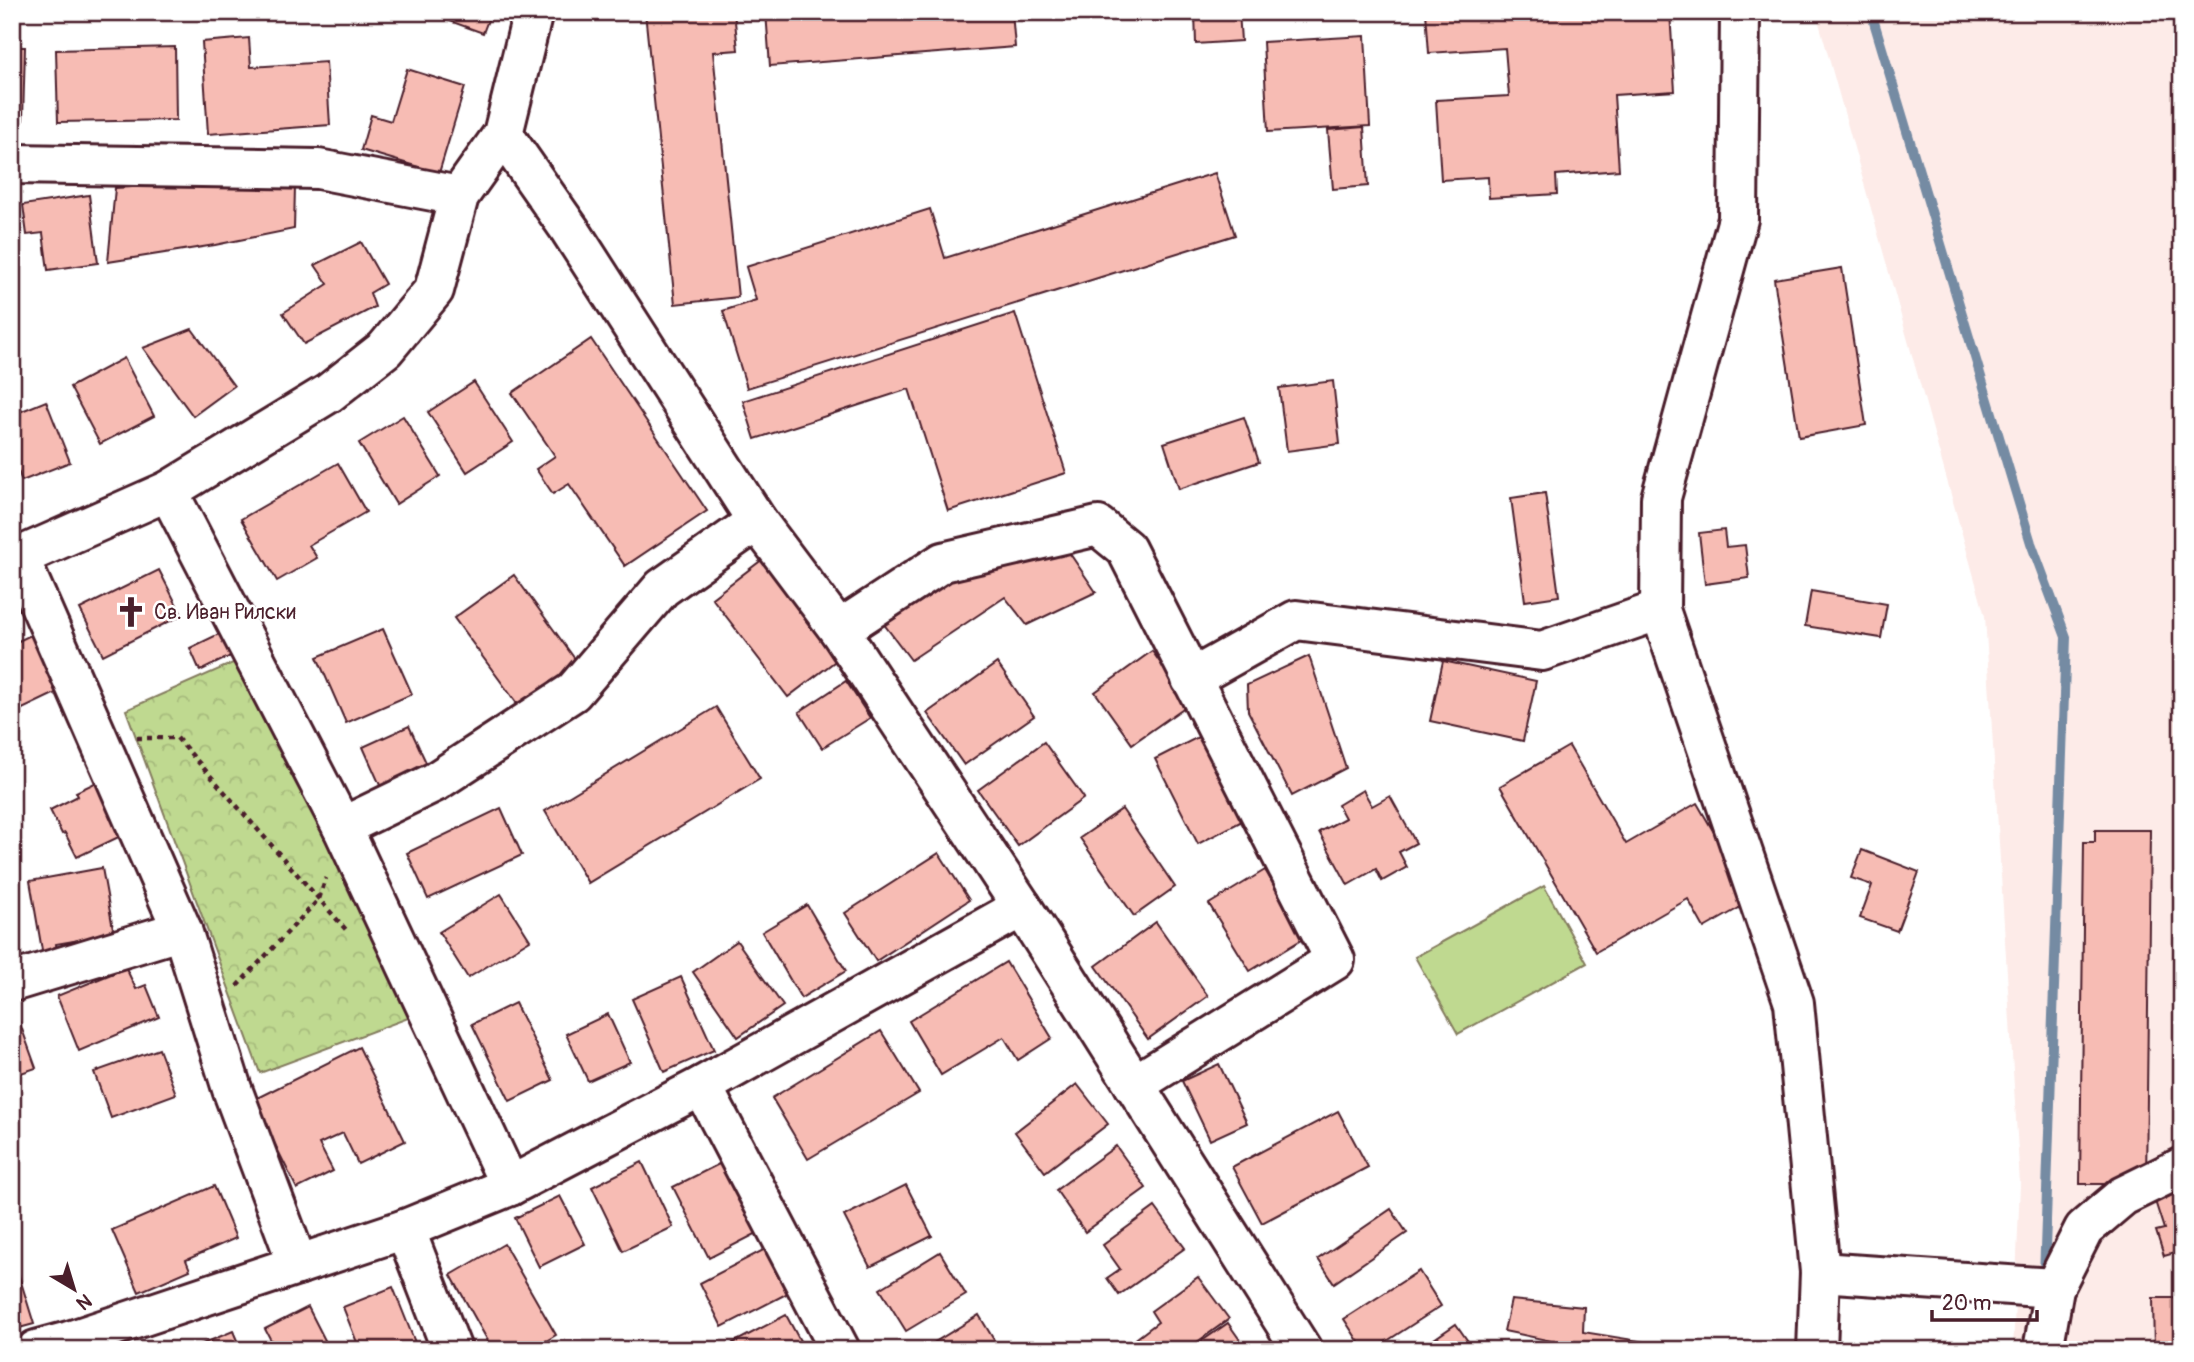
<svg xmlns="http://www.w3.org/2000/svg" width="2194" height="1362" font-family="Pangolin,sans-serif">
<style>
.built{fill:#fdebe8}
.park{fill:url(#park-crowns);stroke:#847c5e;stroke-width:2}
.garden{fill:#bfd990;stroke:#847c5e;stroke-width:2}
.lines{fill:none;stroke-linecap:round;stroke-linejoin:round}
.stream{stroke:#758ba3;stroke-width:10}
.building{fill:#f7bcb4;stroke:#4a1f2b;stroke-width:2}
.minor-casing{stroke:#4a1f2b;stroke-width:44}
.path{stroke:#4a1f2b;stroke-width:4.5;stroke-dasharray:5 5;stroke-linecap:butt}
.minor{stroke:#fff;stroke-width:38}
.labels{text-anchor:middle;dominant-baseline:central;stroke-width:5;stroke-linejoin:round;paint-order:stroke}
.poi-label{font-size:21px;fill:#4a1f2b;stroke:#fff;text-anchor:start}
</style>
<defs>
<pattern id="park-crowns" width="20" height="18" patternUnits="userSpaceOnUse" patternTransform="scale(1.75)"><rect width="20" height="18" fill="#bfd990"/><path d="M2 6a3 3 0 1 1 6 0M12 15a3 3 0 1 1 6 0" fill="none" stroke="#a6ba7c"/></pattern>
</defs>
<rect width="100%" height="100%" fill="#fff"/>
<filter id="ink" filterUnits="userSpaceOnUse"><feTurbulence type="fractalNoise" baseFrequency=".0143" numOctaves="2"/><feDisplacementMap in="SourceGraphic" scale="14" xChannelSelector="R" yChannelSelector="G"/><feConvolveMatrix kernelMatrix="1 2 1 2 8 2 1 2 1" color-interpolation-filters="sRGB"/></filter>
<g filter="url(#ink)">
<path class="built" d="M1816 12H2182V1350H2013L2020 1184 1985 616Z"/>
<path class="park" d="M251 655 411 1017 260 1073 126 710Z"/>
<path class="garden" d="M1544 886 1587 963 1458 1034 1415 957Z"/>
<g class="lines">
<path class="stream" d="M1871 12 2031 543 2066 637 2044 1278"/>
</g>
<g class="building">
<path d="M434 12H491L483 33 433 15Z"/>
<path d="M645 12H734L738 50 713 52 738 297 675 304Z"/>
<path d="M766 12H1012L1015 47 770 66Z"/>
<path d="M1195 12H1239L1241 41 1196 44Z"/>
<path d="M1426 12H1670L1675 91 1614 95 1619 170 1556 175 1557 194 1489 198 1488 177 1441 180 1436 100 1509 96 1505 48 1429 53Z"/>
<path d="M1365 36 1370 126 1268 132 1263 42Z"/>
<path d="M249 38 251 67 326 62 330 125 208 134 202 42Z"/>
<path d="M12 47H25L23 120H12Z"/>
<path d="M175 47 176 120 58 122 56 50Z"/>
<path d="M407 69 465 87 439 173 361 150 371 115 391 121Z"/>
<path d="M1364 127 1368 186 1333 189 1328 130Z"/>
<path d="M1215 173 1235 235 747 388 723 311 756 300 746 267 930 209 945 258Z"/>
<path d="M220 182 295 186 294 229 215 245 108 262 115 188Z"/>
<path d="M89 195 98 263 48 270 43 233 27 235 23 205Z"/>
<path d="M361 242 385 284 370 293 375 307 304 344 283 313 328 284 315 265Z"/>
<path d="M1842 268 1866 425 1799 437 1774 279Z"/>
<path d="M1015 313 1066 473 948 511 909 389 755 439 743 401Z"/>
<path d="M192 329 234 386 193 416 143 348Z"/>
<path d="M591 339 707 511 625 566 569 484 553 494 536 469 555 456 512 393Z"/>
<path d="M124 358 154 416 100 444 70 387Z"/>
<path d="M1333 381 1340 444 1287 451 1279 388Z"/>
<path d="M474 382 513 442 467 472 428 412Z"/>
<path d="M46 401 70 462 22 481 12 456V415Z"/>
<path d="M403 416 440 476 396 504 359 443Z"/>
<path d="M1244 417 1259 462 1179 489 1164 443Z"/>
<path d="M338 463 366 512 309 545 317 558 277 581 241 519Z"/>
<path d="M1545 493 1559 596 1525 601 1511 498Z"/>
<path d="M1724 530 1726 547 1745 545 1749 578 1705 584 1699 533Z"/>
<path d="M1064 545 1096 592 1027 625 1005 597 911 660 877 615 928 579Z"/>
<path d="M763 559 838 659 788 697 712 598Z"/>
<path d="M159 570 182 615 103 655 80 609Z"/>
<path d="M514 575 580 666 521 709 454 618Z"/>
<path d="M1811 591 1887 604 1881 638 1805 626Z"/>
<path d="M383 629 412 694 346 723 317 657Z"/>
<path d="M227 630 237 653 200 671 190 648Z"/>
<path d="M33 634 60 691 12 714V644Z"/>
<path d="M1152 651 1189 704 1132 744 1095 692Z"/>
<path d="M1309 656 1346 768 1292 796 1248 711 1247 685Z"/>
<path d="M1443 661 1536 681 1523 741 1430 721Z"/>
<path d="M997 663 1034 716 964 765 927 713Z"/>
<path d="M846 681 870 718 822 748 799 712Z"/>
<path d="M716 707 760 779 588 883 545 811Z"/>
<path d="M409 726 430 771 383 792 363 747Z"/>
<path d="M1204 734 1248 818 1198 844 1155 759Z"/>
<path d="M1044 742 1084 798 1018 846 978 790Z"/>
<path d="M1569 746 1626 844 1697 803 1753 900 1704 928 1688 899 1596 952 1500 786Z"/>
<path d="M101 780 127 833 77 857 65 833 62 834 50 810 78 796 76 792Z"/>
<path d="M1363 790 1372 806 1390 796 1416 843 1399 852 1407 867 1382 881 1376 869 1348 885 1319 832 1345 818 1338 805Z"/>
<path d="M501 808 522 855 428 899 407 853Z"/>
<path d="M1122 809 1175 887 1134 916 1080 838Z"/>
<path d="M2095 830H2150L2146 1184H2080L2084 842H2095Z"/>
<path d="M1862 850 1919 872 1897 931 1860 918 1872 885 1851 878Z"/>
<path d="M939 853 969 900 876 961 845 913Z"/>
<path d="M102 868 114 934 56 944 57 953 43 956 30 881Z"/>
<path d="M1265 870 1306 937 1250 971 1209 904Z"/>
<path d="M501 894 530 940 468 978 439 932Z"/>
<path d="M807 905 846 971 801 998 762 932Z"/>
<path d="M1156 922 1208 996 1148 1039 1096 966Z"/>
<path d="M737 941 783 1006 738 1037 693 972Z"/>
<path d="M1006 962 1052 1038 1018 1060 1004 1037 941 1075 909 1021Z"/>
<path d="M126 968 136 989 146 985 159 1017 79 1051 57 996Z"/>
<path d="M681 977 714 1050 664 1072 632 999Z"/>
<path d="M515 1003 553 1080 510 1101 472 1024Z"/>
<path d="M608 1014 630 1062 588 1081 566 1034Z"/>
<path d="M18 1018 36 1068 12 1076V1020Z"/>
<path d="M881 1031 919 1093 808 1159 772 1098Z"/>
<path d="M359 1047 405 1141 358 1164 343 1133 319 1144 333 1171 297 1189 253 1100Z"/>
<path d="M159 1049 176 1094 111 1118 94 1072Z"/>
<path d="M1219 1064 1247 1123 1210 1140 1182 1081Z"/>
<path d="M1077 1084 1108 1124 1045 1172 1015 1132Z"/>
<path d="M1338 1111 1368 1167 1262 1223 1232 1167Z"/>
<path d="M1116 1146 1146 1188 1085 1232 1056 1190Z"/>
<path d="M733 1157 769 1227 709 1258 673 1187Z"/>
<path d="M642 1162 673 1227 623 1251 592 1187Z"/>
<path d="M906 1185 932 1236 870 1267 844 1216Z"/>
<path d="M214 1186 236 1238 186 1260 190 1270 139 1292 112 1230Z"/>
<path d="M2182 1192V1251L2164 1256 2156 1231 2164 1229 2155 1201Z"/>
<path d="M560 1196 585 1244 539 1267 515 1218Z"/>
<path d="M1155 1207 1185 1248 1119 1295 1107 1278 1120 1269 1103 1245Z"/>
<path d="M1391 1209 1407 1233 1334 1283 1318 1259Z"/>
<path d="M504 1244 556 1335 531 1350H493L451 1275Z"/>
<path d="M769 1247 792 1291 722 1327 700 1283Z"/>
<path d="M940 1252 966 1295 906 1331 880 1289Z"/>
<path d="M12 1253 34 1324 12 1330Z"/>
<path d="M1419 1271 1441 1306 1373 1350H1364L1344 1319Z"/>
<path d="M1198 1277 1229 1319 1186 1350H1139L1133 1341 1158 1322 1151 1311Z"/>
<path d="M393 1287 418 1350H360L343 1307Z"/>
<path d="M2153 1298H2182V1350H2154Z"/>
<path d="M1511 1300 1584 1307 1583 1332 1652 1343 1651 1350H1564L1561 1343 1504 1331Z"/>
<path d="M308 1307 330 1350H276L265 1329Z"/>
<path d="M786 1315 805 1350H737L733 1343Z"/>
<path d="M979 1315 1000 1350H922Z"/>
<path d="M1228 1323 1247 1350H1189Z"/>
<path d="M1456 1324 1474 1350H1418Z"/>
<path d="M233 1331 241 1350H188Z"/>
</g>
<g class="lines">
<defs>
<g id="minor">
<path d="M1740 12 1738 219 1661 498 1660 610 1794 1003 1820 1272 1817 1350"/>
<path d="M503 134 570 230 757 521 839 630 1022 907 1302 1350"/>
<path d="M12 164 318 169 459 196"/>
<path d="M168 491 342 827 510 1186"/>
<path d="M19 557 182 930 232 1089 298 1265"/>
<path d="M12 560 168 491 329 393 385 349 434 290 459 196 503 134 533 12"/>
<path d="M839 630 943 562 1098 526 1126 549 1335 960 1134 1085"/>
<path d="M1191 679 1296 620 1542 651 1660 610"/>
<path d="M342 827 435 782 573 692 662 588 757 521"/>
<path d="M12 982 182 930"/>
<path d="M702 1086 840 1350"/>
<path d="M405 1229 452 1350"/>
<path d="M1820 1272 2054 1288"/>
<path d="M36 1350 69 1341 405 1229 510 1186 702 1086 1022 907"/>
<path d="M2043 1350 2054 1288 2084 1229 2123 1196 2182 1167"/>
</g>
</defs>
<use href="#minor" class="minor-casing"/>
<g class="path">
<path d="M137 738H177L348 932"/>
<path d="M237 986 319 899 326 878"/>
</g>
<use href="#minor" class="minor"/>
</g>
</g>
<defs>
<symbol id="church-bare" viewBox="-9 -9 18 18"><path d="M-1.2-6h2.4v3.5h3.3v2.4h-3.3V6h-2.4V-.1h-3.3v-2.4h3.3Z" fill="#4a1f2b" stroke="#fff" stroke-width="2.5" paint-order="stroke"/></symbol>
</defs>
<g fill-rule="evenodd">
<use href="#church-bare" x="109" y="590" width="44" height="44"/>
</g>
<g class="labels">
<g class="poi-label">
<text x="154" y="612">Св. Иван Рилски</text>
</g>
</g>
<rect width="2194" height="1362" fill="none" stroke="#fff" stroke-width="42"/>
<rect x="21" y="21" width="2152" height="1320" fill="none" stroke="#4a1f2b" stroke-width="2.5" filter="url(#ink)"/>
<g transform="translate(74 1289) rotate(142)" stroke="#ffffff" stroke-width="5" paint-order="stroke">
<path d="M0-5L12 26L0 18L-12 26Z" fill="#4a1f2b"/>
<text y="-10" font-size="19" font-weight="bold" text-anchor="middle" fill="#4a1f2b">N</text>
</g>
<path d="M1932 1310v10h105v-10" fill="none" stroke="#4a1f2b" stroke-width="3.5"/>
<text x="1942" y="1310" font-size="21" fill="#4a1f2b" stroke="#ffffff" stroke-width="5" paint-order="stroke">20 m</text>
</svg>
